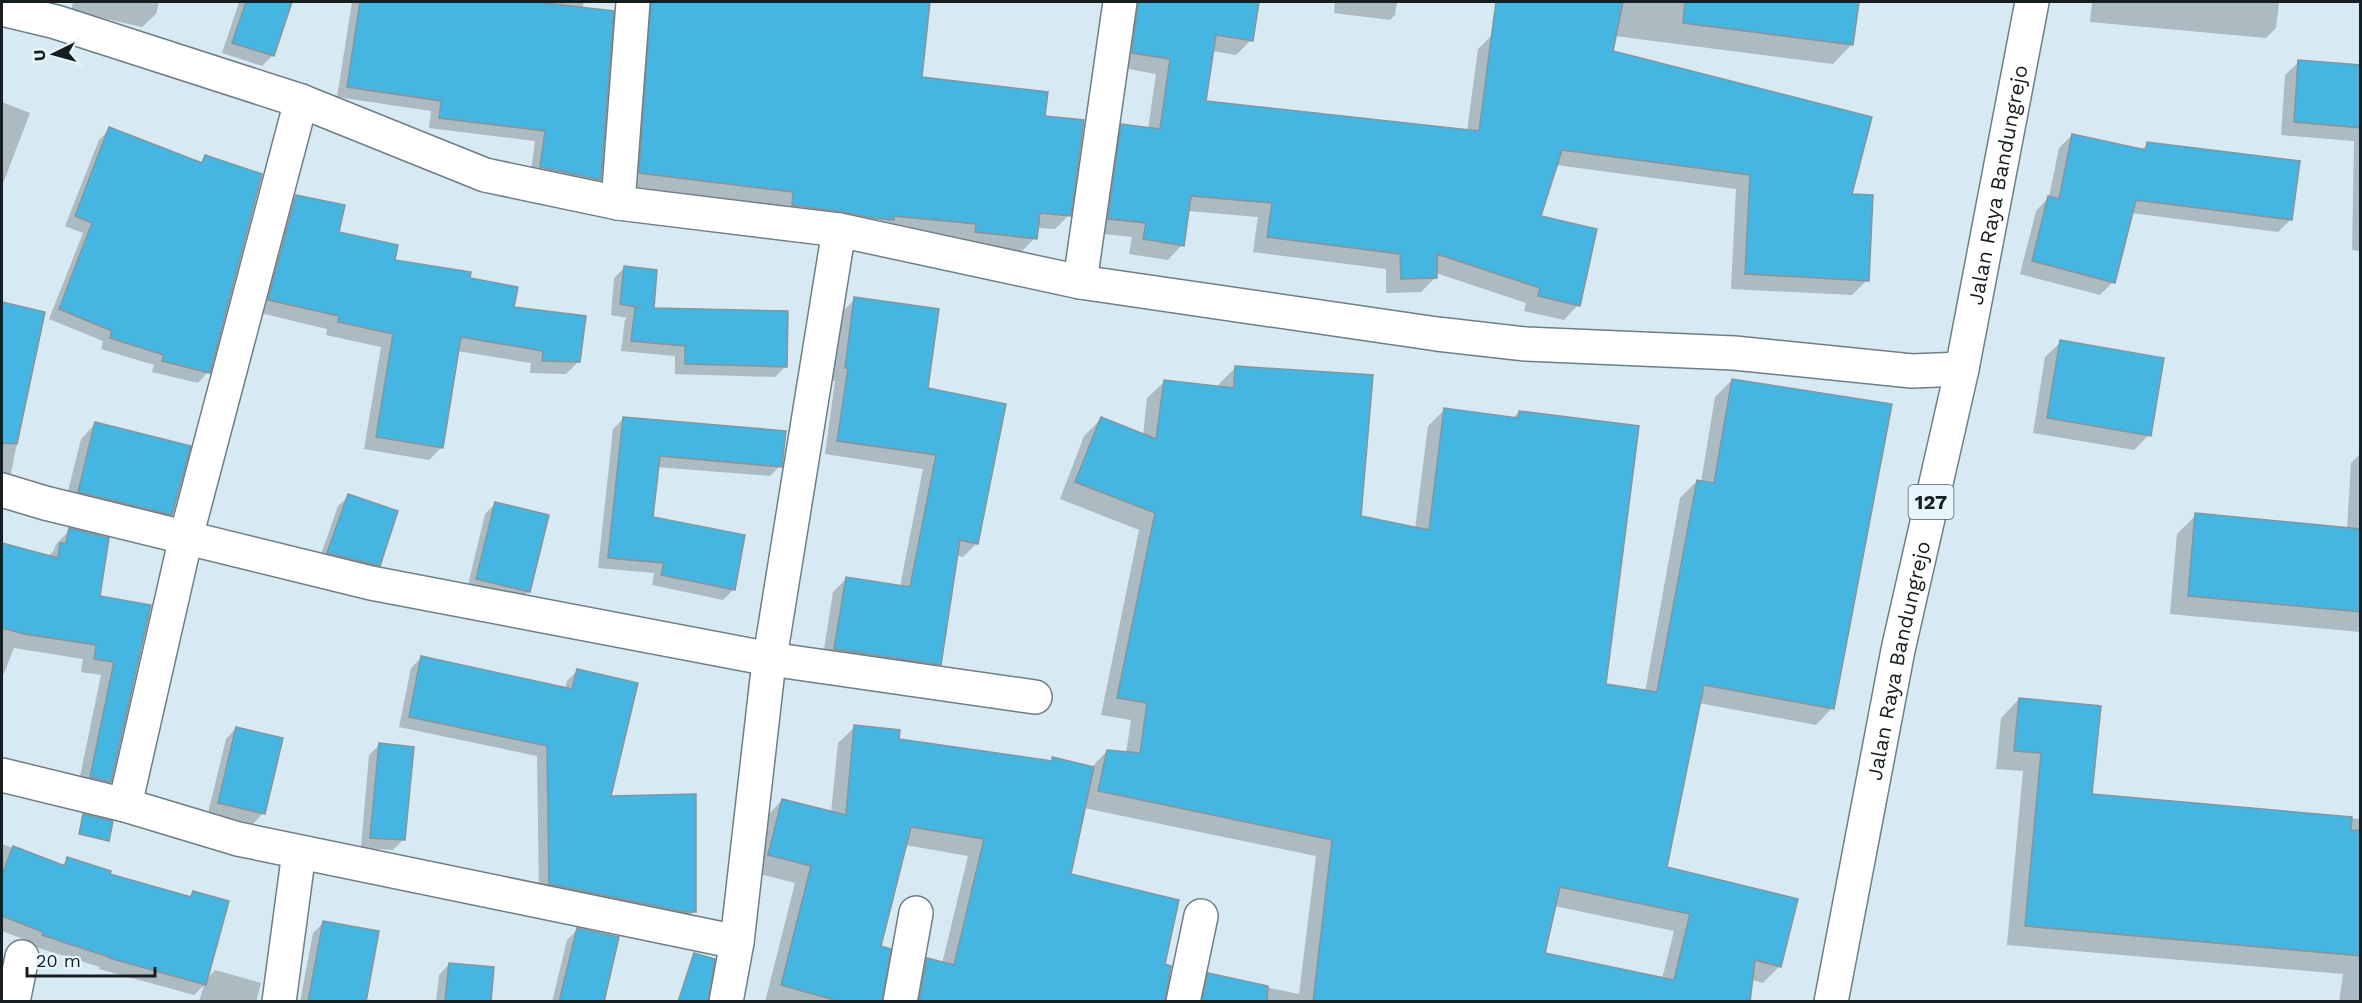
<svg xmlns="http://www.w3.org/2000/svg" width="2362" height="1003" font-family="'Work Sans',sans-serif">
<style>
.shadow{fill:#0003;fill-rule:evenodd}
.building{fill:#45b6e2;stroke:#84959d;stroke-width:1.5;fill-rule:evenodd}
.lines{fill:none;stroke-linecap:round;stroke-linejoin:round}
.street-casing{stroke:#6e7e86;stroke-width:36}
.primary-casing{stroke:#6e7e86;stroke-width:36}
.street{stroke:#fff;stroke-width:33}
.primary{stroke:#fff;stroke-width:33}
.labels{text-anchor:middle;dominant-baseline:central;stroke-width:4.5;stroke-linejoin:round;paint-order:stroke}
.shield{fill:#e7f6fd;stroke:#555f63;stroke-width:1.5}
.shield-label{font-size:20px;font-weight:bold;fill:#171e21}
.street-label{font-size:21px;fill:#171e21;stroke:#e7f6fd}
</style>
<rect width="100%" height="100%" fill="#d7e9f2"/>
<g class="shadow">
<path d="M73 2H159L156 14 142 27 71 11Z"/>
<path d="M239 2H290L273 55 262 66 222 53Z"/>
<path d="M352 2H584L582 9 599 180 589 190 530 178 535 141 429 128 431 111 337 97Z"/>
<path d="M651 2H929L920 78 1044 117 1069 215 1055 229 1037 228 1035 238 1021 252 962 246 963 238 882 230 780 206 625 187Z"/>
<path d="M1122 2H1258L1251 40 1236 55 1212 51 1204 102 1467 131 1478 49 1491 36 1494 13 1505 2H1540L1612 10 1613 2H1857L1852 44 1833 64 1615 36 1612 52 1850 196 1867 280 1852 295 1731 289 1736 189 1556 165 1539 217 1578 305 1564 320 1524 311 1526 303 1436 273V277L1421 292 1386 293V269L1253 252 1258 217 1188 211 1182 245 1168 260 1129 254 1132 237 1094 233 1107 141 1122 126 1148 129 1156 74 1118 67Z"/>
<path d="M1335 2H1397L1395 15 1390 20 1334 13Z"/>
<path d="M2092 2H2279L2276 28 2266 38 2090 22Z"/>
<path d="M2299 62 2360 67V251L2352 250 2354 141 2281 135 2285 75Z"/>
<path d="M2 102 30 113 2 186Z"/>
<path d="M110 129 199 164 205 157 208 372 198 383 152 372 154 365 101 349 103 341 49 319 83 233 65 226 99 140Z"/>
<path d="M2072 135 2141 150 2148 144 2291 219 2278 232 2131 213 2113 282 2100 295 2020 274 2036 211 2049 197 2059 148Z"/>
<path d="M296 196 338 233 393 261 468 280 513 308 579 361 566 374 530 373 531 363 457 351 442 447 429 460 364 449 381 347 326 335 327 329 256 312 283 209Z"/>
<path d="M624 268 652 310 786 366 775 377 675 374V356L621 351 625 320 627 318 611 315 614 278Z"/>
<path d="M855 299 926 389 977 543 963 557 956 555 939 664 926 677 822 662 833 592 847 578 900 587 923 469 825 454 835 381H832L842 312Z"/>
<path d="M2 304 43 313 11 473 2 482Z"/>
<path d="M2061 342 2149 435 2134 450 2033 433 2045 357Z"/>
<path d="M1235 368 1359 517 1415 529 1428 426 1444 410 1512 419 1519 412 1604 685 1645 692 1680 498 1697 481 1701 482 1715 397 1732 380 1832 708 1816 725 1699 703 1665 868 1780 966 1763 983 1752 980 1748 1002H1190L1192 992 1209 975 1299 994 1316 856 1084 808 1069 875 1163 965V1002H906L911 977 927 960 942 964 968 856 905 845 879 947 880 1002H765L795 883 752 872 766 817 782 800 831 813 838 743 855 727 898 741 1050 762 1053 759 1091 768 1107 751 1126 753 1131 720 1101 715 1139 530 1060 499 1084 436 1101 419 1143 436 1147 398 1164 382 1218 388 1219 384ZM1554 906 1674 931 1662 979 1544 955Z"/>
<path d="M624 418 780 466 770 476 657 467 651 518 734 589 723 600 652 585 654 573 598 568 613 429Z"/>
<path d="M96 423 171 514 156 530 64 507 81 439Z"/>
<path d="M2360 454V632L2170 614 2177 534 2196 515 2347 529 2351 463Z"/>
<path d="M349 496 378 565 368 575 318 563 338 506Z"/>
<path d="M496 503 529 591 518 601 467 589 485 514Z"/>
<path d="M70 530 99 598 150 606 110 782 96 795 77 791 101 675 81 672 83 659 14 648 2 678V545L48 557 54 550 56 544Z"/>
<path d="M422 657 565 689 567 681 577 671 609 797 694 911 684 922 539 894 537 756 399 727 411 668Z"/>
<path d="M2019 699 2091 795 2360 819V1002H2339L2343 974 2007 945 2023 771 1996 769 2001 718Z"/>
<path d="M236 728 263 813 253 824 208 813 226 739Z"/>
<path d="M379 745 403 840 393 850 361 848 369 755Z"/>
<path d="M2 844 61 866 68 859 108 875 188 898 193 892 206 980 215 970 261 983 256 1002H199L204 985 194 995 99 969 100 967 32 946 33 943 2 931Z"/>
<path d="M324 922 365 1002H300L313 933Z"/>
<path d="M577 930 602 1002H552L567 940Z"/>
<path d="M449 964 489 1002H436L439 975Z"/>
</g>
<g class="building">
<path d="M246 2H292L274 56 232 43Z"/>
<path d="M360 2H535L614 11 601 180 540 167 545 131 439 118 441 101 347 87Z"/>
<path d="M651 2H930L922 77 1048 92 1045 116 1084 120 1071 216 1040 213 1037 239 975 232 976 224 894 216V220L872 218 842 212 792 205 793 192 639 173Z"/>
<path d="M1138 2H1259L1253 41 1216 35 1206 101 1479 131 1496 2H1623L1613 51 1872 117 1852 194 1873 195 1869 281 1745 274 1750 175 1562 150 1541 216 1597 229 1580 306 1538 296 1540 288 1437 254V278L1401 279 1400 254 1267 237 1272 203 1191 196 1184 246 1143 239 1146 223 1108 219 1121 124 1160 129 1170 59 1132 53Z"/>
<path d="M1685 2H1859L1853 45 1683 23Z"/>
<path d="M2298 60 2361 65V128L2294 122Z"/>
<path d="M109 127 202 163 205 155 262 174 210 373 162 361 164 355 110 338 112 331 59 309 92 223 75 216Z"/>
<path d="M2072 134 2146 150 2147 142 2300 161 2292 220 2136 200 2115 283 2032 261 2048 196 2059 199Z"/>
<path d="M296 195 345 205 339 232 398 245 395 260 471 272 470 278 518 287 514 307 586 316 580 362 542 361 543 351 461 337 443 448 376 437 393 334 338 322 339 316 268 300Z"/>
<path d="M624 266 657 270 654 308 788 311 787 367 685 364V346L631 341 635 308H641L620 304Z"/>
<path d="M854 297 939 309 928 388 1006 404 978 544 960 540 941 665 834 649 846 577 910 587 936 455 837 441 848 368H845Z"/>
<path d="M2 302 45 312 17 444 2 443Z"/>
<path d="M2060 340 2164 358 2151 436 2047 418Z"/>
<path d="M1235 366 1373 375 1361 516 1429 530 1444 408 1518 418 1519 411 1639 426 1606 684 1657 692 1697 480 1714 483 1732 379 1892 404 1834 709 1704 685 1667 867 1798 899 1781 967 1755 960 1750 1002H1313L1332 840 1098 791 1107 750 1140 753 1147 703 1117 698 1155 513 1075 482 1101 417 1156 439 1164 380 1234 388ZM1560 887 1690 914 1674 980 1545 953Z"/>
<path d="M623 417 786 431 782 467 660 456 653 517 745 535 735 590 661 575 664 563 608 558Z"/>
<path d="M95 422 191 446 172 515 78 492Z"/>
<path d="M348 494 398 511 380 566 327 553Z"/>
<path d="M495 502 549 515 530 592 476 579Z"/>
<path d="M2195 513 2361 529V612L2188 596Z"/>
<path d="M69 528 109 538 100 596 151 605 111 782 90 777 114 662 94 659 96 645 24 634 2 628V543L58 558 60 543H66Z"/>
<path d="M421 656 572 689 577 669 638 683 611 796 696 794V912H685L549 884 547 746 409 717Z"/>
<path d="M2019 698 2101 706 2092 794 2352 817 2351 830 2361 831V956L2025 926 2041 753 2014 751Z"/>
<path d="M854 725 900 730 899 739 1052 761V757L1094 767 1071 874 1179 900 1165 964 1171 966 1165 1002H919L927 958 954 965 984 839 911 827 881 946 891 949 882 1002H841L781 985 811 866 768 855 782 799 846 815Z"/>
<path d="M236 727 283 738 265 814 218 803Z"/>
<path d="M379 743 414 747 405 840 370 838Z"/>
<path d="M83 814 113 821 109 841 79 834Z"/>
<path d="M13 846 65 866 67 857 111 871 110 874 191 897 193 891 229 901 206 985 109 958V957L42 935 43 932 2 916V875Z"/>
<path d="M323 921 379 931 366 1002H308Z"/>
<path d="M577 928 619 937 604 1002H559Z"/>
<path d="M694 953 715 959 708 1002H678Z"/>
<path d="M449 963 494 967 491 1002H445Z"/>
<path d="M1208 973 1268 986 1267 1002H1202Z"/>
</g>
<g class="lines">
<defs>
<g id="street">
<path d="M2 9 56 22 301 101 485 175 618 203 839 230 1080 282 1437 334 1526 344 1734 353 1912 371 1962 369"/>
<path d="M618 203 633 2"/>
<path d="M1080 282 1120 2"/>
<path d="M2 490 45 503 371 583 770 659 1035 697"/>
<path d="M2 775 125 805 238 839 737 942"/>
<path d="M125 805 186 537 301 101"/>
<path d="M13 1002 22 957"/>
<path d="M279 1002 299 852"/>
<path d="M726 1002 737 942 768 670 839 230"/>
<path d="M900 1002 916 913"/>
<path d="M1183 1002 1201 916"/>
</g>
<g id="primary">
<path id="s1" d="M1831 1002 1898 650 1962 369 2032 2"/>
</g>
</defs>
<use href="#street" class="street-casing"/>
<use href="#primary" class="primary-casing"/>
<use href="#street" class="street"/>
<use href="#primary" class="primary"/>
</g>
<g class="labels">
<rect class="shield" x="1908.5" y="485" width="45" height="34" rx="4.5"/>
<g class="shield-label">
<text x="1931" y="502">127</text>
</g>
<g class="street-label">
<text stroke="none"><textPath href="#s1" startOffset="834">Jalan Raya Bandungrejo</textPath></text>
<text stroke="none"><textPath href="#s1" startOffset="348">Jalan Raya Bandungrejo</textPath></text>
</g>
</g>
<rect width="2362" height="1003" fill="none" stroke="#171e21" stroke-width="6"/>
<g transform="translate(54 54) rotate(265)" stroke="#e7f6fd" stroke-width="4.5" paint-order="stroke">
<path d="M0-4.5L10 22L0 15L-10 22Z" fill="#171e21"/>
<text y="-9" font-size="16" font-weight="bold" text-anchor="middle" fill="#171e21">U</text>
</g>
<path d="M27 967v9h128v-9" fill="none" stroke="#171e21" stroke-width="3"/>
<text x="36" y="967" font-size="18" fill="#171e21" stroke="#e7f6fd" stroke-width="4.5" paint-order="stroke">20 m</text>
</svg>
